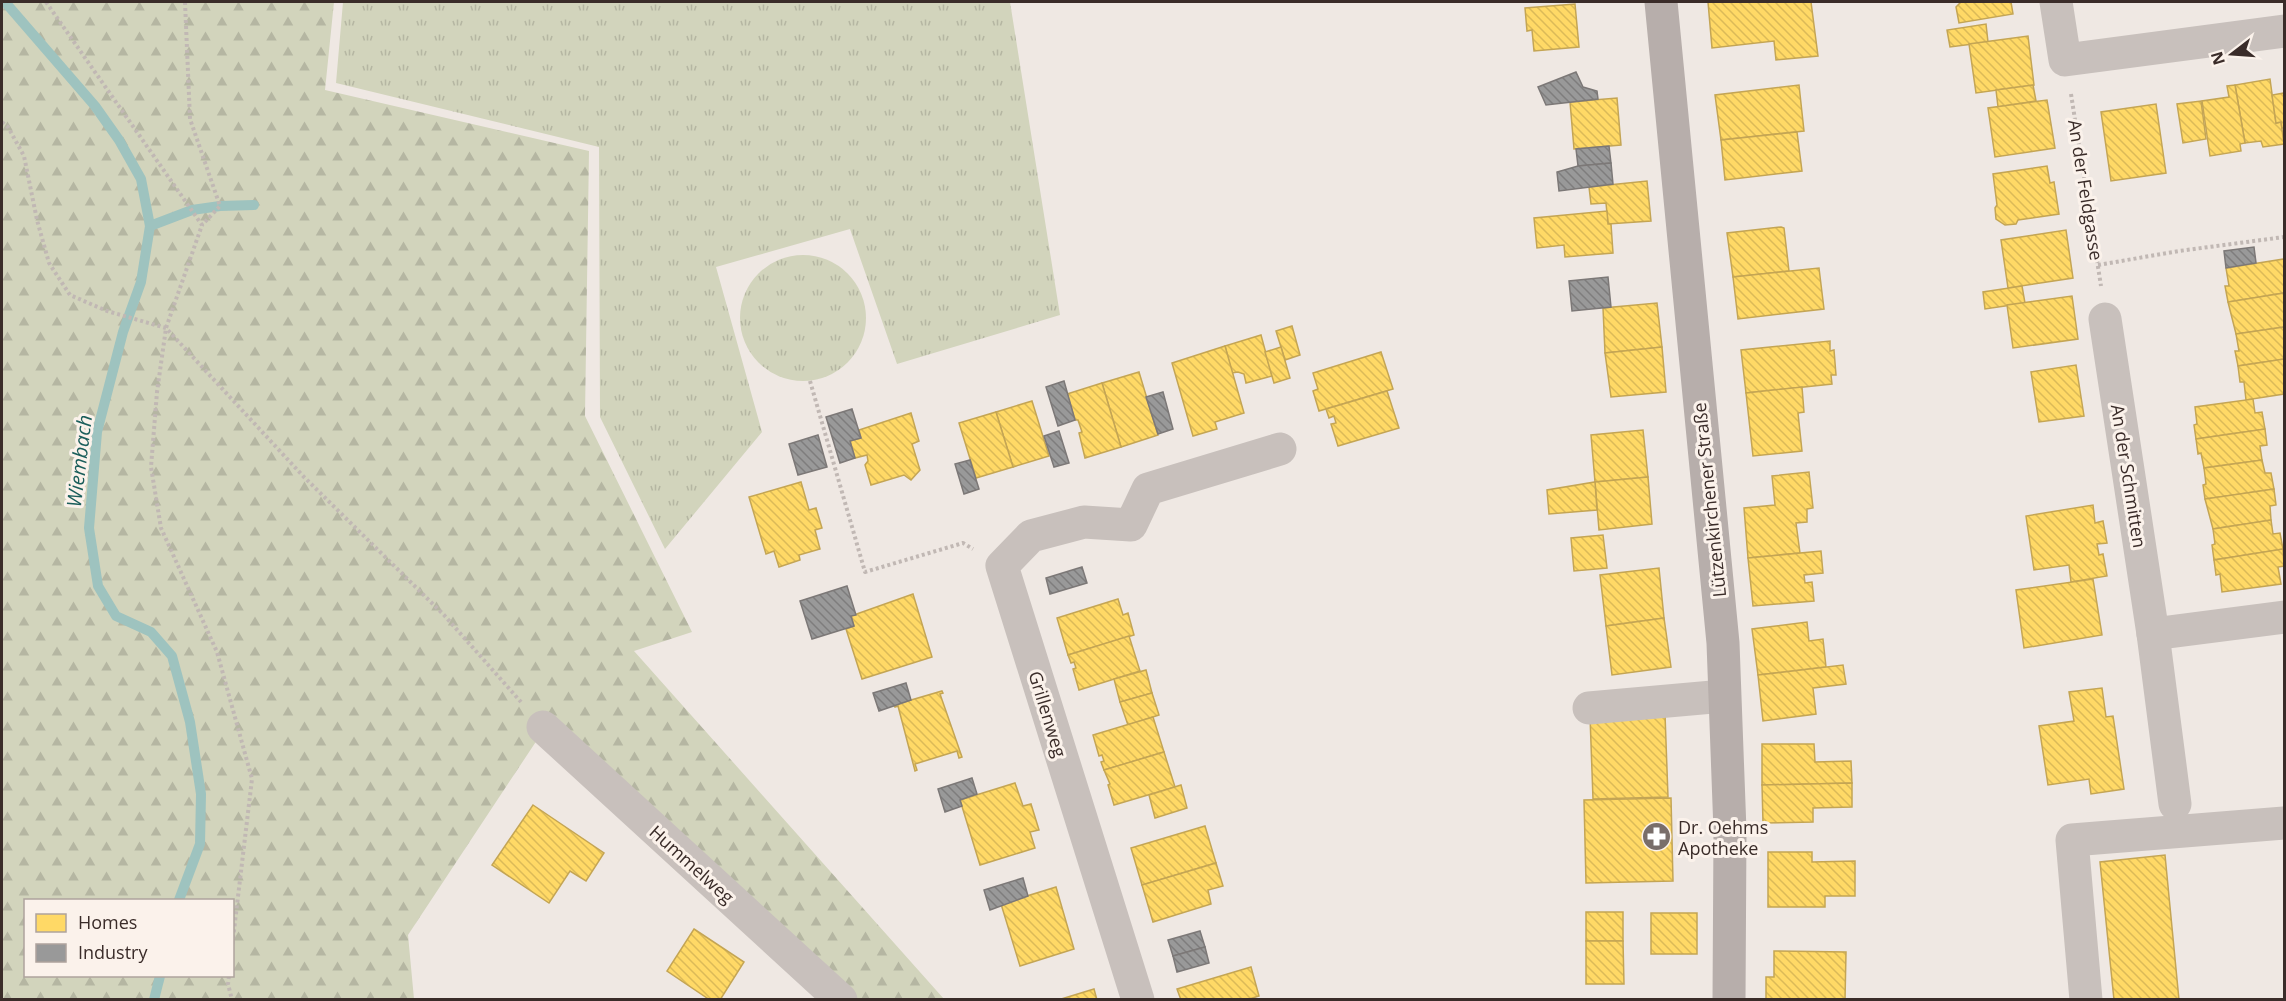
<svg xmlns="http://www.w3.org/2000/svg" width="2286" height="1001" font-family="'Open Sans',sans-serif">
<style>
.grass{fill:url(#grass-tufts)}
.forest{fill:url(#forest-firs);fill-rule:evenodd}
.homes{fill:url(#homes-back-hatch);stroke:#c4a554;stroke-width:1.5}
.industry{fill:url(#industry-back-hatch);stroke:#7c7877;stroke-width:1.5}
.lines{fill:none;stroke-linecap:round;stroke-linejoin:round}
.stream{stroke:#9ec3bf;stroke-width:10}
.path{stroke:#c1b8b4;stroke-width:4;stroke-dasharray:3 3;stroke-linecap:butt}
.minor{stroke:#c8c0bc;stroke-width:33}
.major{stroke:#b7aeab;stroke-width:33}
.labels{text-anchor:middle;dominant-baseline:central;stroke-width:6;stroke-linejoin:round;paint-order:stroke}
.street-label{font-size:18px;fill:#3a2c29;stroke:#fbf2eb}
.poi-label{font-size:18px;fill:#3a2c29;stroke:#fbf2eb;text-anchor:start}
.water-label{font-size:20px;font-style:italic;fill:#1b5e5b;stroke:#fbf2eb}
</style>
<defs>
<pattern id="grass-tufts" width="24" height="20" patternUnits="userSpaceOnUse" patternTransform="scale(1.5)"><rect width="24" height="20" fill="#d2d4bc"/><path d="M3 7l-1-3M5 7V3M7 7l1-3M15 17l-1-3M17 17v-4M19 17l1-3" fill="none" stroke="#b5b6a2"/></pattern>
<pattern id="forest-firs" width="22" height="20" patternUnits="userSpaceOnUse" patternTransform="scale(1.5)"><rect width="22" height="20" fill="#d2d4bc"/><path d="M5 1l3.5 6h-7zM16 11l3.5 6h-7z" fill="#b5b6a2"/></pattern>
<pattern id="homes-back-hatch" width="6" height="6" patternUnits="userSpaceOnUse" patternTransform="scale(1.5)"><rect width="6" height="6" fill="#ffd966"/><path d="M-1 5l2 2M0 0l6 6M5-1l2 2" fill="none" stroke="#dbba58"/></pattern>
<pattern id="industry-back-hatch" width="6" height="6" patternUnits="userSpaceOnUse" patternTransform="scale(1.5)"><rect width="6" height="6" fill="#999"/><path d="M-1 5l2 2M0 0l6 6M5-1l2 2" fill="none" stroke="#7e7d7d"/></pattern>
</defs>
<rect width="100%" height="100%" fill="#efe8e3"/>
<g class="grass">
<path d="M343 2H1010L1060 315 897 364 850 229 716 267 762 432 665 549 600 417 599 147 336 83Z"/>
<circle cx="803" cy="318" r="63"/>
</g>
<path class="forest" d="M2 2H334L325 90 589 151 585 416 692 632 634 651 944 999H843L541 734 408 935 414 999 2 1000ZM26 900H232V976H26Z"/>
<g class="homes">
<path d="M1708 2H1811L1818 56 1776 60 1774 41 1712 48Z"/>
<path d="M1961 2H2011L2013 14 1959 23 1956 7Z"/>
<path d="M1575 4 1579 47 1534 51 1532 30 1527 31 1525 8Z"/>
<path d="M1986 24 1988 42 1950 47 1947 30Z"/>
<path d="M2028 36 2034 85 1976 93 1969 44Z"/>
<path d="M2270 79 2276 123 2281 122 2284 144 2263 147 2261 141 2245 143 2235 85Z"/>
<path d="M1799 85 1804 131 1721 140 1715 95Z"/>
<path d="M2033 85 2036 101 1998 107 1996 90Z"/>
<path d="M2235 85 2245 143 2240 144 2241 151 2210 156 2202 101 2229 97 2227 86Z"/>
<path d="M2284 93V128H2282L2281 122 2276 123 2272 95Z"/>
<path d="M1617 98 1621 145 1574 149 1570 102Z"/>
<path d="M2047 100 2055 148 1995 157 1988 108Z"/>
<path d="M2201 101 2206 139 2183 143 2177 104Z"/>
<path d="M2156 104 2166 173 2111 181 2101 112Z"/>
<path d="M1797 132 1802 171 1725 180 1721 140Z"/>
<path d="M2047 166 2050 183 2054 182 2059 214 2018 220 2016 224 2005 225 1996 219 1995 208 1997 205 1993 174Z"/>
<path d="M1647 181 1651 221 1608 224 1606 203 1591 204 1589 187Z"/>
<path d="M1607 211 1608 224H1611L1613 253 1565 257 1564 245 1537 248 1534 218Z"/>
<path d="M1781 227 1784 228 1789 271 1733 277 1727 233Z"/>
<path d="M2066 230 2073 278 2008 288 2001 240Z"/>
<path d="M2284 259V293L2228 302 2225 286H2229L2226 268Z"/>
<path d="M1819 268 1824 309 1738 319 1733 277Z"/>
<path d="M2022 286 2025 303 1985 309 1983 292Z"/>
<path d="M2284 293V327L2236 334 2228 302Z"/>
<path d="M2072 296 2078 339 2013 348 2007 305Z"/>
<path d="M1657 303 1662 347 1605 353 1603 308Z"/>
<path d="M1292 326 1300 355 1285 360 1276 331Z"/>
<path d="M2284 327V359L2238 366 2235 351H2239L2236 334Z"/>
<path d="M1261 335 1272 376 1246 383 1244 374 1238 372 1232 373 1225 346Z"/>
<path d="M1830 341V351L1834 350 1836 375H1831L1832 384 1746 393 1741 350Z"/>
<path d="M1225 346 1244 413 1215 422 1217 429 1193 436 1172 363Z"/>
<path d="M1281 347 1290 378 1274 383 1265 352Z"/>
<path d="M1662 347 1666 392 1611 397 1605 353Z"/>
<path d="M1381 352 1393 389 1319 411 1313 391 1318 389 1313 373Z"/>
<path d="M2284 359V394L2246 400 2244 382H2240L2238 366Z"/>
<path d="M2076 365 2084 416 2039 422 2031 372Z"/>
<path d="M1139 372 1158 435 1121 447 1102 383Z"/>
<path d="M1102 383 1121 447 1085 458 1079 433 1082 432 1078 420H1075L1067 394Z"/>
<path d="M1802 387 1804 412 1798 413 1802 451 1753 456 1746 393Z"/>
<path d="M1387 391 1399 428 1338 446 1331 424 1336 423 1334 416 1329 418 1326 409Z"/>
<path d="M2253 399 2255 413 2262 412 2265 429 2196 439 2194 425 2197 424 2195 407Z"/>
<path d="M1032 401 1049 456 1013 467 996 412Z"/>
<path d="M996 412 1013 467 976 478 959 423Z"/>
<path d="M911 413 919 441 912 444 920 470 911 480 904 475 871 485 865 465 868 461 867 455 855 458 850 441 861 438 859 430Z"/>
<path d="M2265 429 2267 445 2260 446 2262 460 2204 468 2201 453 2198 454 2196 439Z"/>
<path d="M1643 430 1648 477 1595 482 1591 435Z"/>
<path d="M2262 460 2265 473H2271L2274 489 2205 499 2203 485 2206 484 2204 468Z"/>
<path d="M1809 472 1813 508 1807 509V522L1796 523 1800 553 1748 558 1744 508 1775 505 1772 476Z"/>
<path d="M1648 477 1652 524 1599 530 1595 482Z"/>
<path d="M801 482 809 510 816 508 822 528 815 530 820 549 799 555 800 560 779 567 774 551 766 554 749 497Z"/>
<path d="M1595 482 1597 510 1549 514 1547 490Z"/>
<path d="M2274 489 2276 505 2270 506 2271 520 2213 529 2205 499Z"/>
<path d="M2093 505 2095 523 2103 521 2107 543 2097 544 2099 555 2103 554 2107 576 2071 582 2069 565 2034 570 2026 516Z"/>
<path d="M2271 520 2273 534 2280 533 2283 549 2214 560 2212 545 2215 544 2213 529Z"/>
<path d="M1603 535 1607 568 1574 571 1571 538Z"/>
<path d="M2283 549 2284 566 2278 567 2281 584 2222 592 2220 574 2216 575 2214 560Z"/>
<path d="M1821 551 1823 573 1804 575 1805 583 1812 582 1814 601 1753 606 1748 558Z"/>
<path d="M1659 568 1664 618 1606 626 1600 575Z"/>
<path d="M2093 579 2102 635 2024 648 2016 590Z"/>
<path d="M913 594 932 657 862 679 846 629 854 626 851 616Z"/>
<path d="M1118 599 1123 615 1128 613 1134 635 1068 655 1057 618Z"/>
<path d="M1664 618 1671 667 1612 675 1606 626Z"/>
<path d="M1807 622 1809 641 1823 639 1826 667 1758 675 1752 629Z"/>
<path d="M1129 636 1140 671 1079 690 1073 669 1076 668 1074 662 1071 663 1068 655Z"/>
<path d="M1843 665 1846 684 1813 688 1816 714 1763 721 1758 675Z"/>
<path d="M1146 670 1152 693 1120 702 1114 679Z"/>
<path d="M2102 688 2106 717 2113 716 2124 789 2091 794 2089 779 2048 785 2039 726 2074 721 2069 692Z"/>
<path d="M942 691 943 693 940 694 962 757 959 758 957 751 915 764 917 770 915 771 898 706 895 707 894 705Z"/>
<path d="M1152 693 1159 715 1128 725 1120 702Z"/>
<path d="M1665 714 1668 797 1593 799 1590 716Z"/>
<path d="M1153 717 1164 752 1104 770 1101 762 1104 761 1102 755 1099 756 1093 735Z"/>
<path d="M1762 744H1814L1815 762 1851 761 1852 783 1762 785Z"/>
<path d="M1164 752 1175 787 1114 805 1108 785 1110 784 1104 770Z"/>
<path d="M1015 783 1023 806 1031 804 1039 830 1030 832 1035 848 980 865 960 800Z"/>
<path d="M1852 783V807L1813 808V822L1763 823 1762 785Z"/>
<path d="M1181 785 1187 808 1155 818 1149 795Z"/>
<path d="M1671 798 1673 881 1586 883 1584 800Z"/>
<path d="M533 805 604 853 586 881 570 871 549 903 492 865Z"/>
<path d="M1205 826 1216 863 1142 885 1131 848Z"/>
<path d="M1768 852H1812V862L1855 861V896H1825V907H1768Z"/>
<path d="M2165 855 2179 1000H2114L2100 862Z"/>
<path d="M1216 863 1223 886 1208 890 1211 904 1153 922 1142 885Z"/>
<path d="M1056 887 1074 949 1020 966 1001 904Z"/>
<rect x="1586" y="912" width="37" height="29"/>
<rect x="1651" y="913" width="46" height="41"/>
<path d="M694 929 744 962 720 1000H710L667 971Z"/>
<path d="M1586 941H1623L1624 984H1586Z"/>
<path d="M1774 951 1846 952 1845 1000H1766V977H1774Z"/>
<path d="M1251 967 1259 996 1246 1000H1181L1177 989Z"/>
<path d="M1094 989 1097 1000H1058Z"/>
</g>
<g class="industry">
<path d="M1576 72 1583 87 1597 91 1598 99 1546 105 1538 87Z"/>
<path d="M1609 146 1611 163 1578 166 1576 149Z"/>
<path d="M1611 163 1613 184 1559 191 1557 172 1578 166Z"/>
<path d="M2254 247 2256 263 2226 268 2224 251Z"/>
<path d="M1608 277 1611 307 1572 311 1569 281Z"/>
<path d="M1064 381 1075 420 1058 426 1046 387Z"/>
<path d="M1163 392 1173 429 1158 434 1146 397Z"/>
<path d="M852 409 861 438 850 441 855 458 840 463 826 417Z"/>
<path d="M1059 431 1069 463 1054 467 1044 436Z"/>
<path d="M818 435 827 467 798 475 789 444Z"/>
<path d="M970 460 979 489 964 494 955 464Z"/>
<path d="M1082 567 1087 583 1050 594 1046 578Z"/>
<path d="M847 586 856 615 851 616 854 626 812 639 800 601Z"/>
<path d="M906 683 911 700 879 711 873 693Z"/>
<path d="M972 778 977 794 960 800 962 806 945 812 938 789Z"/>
<path d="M1023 878 1028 896 990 910 984 890Z"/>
<path d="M1200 931 1205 947 1173 956 1168 940Z"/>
<path d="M1205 947 1209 963 1177 972 1173 956Z"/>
</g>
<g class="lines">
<g class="stream">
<path d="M5 2 95 106 119 140 141 179 150 226 141 282 123 332 97 432 89 528 98 586 116 616 151 632 172 656 190 722 201 794 200 844 179 900"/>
<path d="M150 226 192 210 220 206 254 205"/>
<path d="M154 1000 160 976"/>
</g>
<g class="path">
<path d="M46 2 202 225 166 328 157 392 151 467 161 528 217 652 252 779 232 947"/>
<path d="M185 2 190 119 220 206 202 225"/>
<path d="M2071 94 2101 286"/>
<path d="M2 122 8 127 24 156 37 220 49 263 70 295 107 311 166 328 303 476 444 615 521 702"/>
<path d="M2098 265 2179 251 2284 237"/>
<path d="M810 381 865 572 963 543 973 549"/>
<path d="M229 976 228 984 232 1000"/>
</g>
<g class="minor">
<path d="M2056 2 2065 60 2284 31"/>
<path d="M2105 319 2153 634 2284 617"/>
<path d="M2153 634 2175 804"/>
<path d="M1589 708 1724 696"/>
<path d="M543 727 841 1000"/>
<path d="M1138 1000 1002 566 1031 536 1084 522 1131 525 1148 489 1280 449"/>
<path d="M2086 1000 2072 840 2284 823"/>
</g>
<path class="major" d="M1661 2 1723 643 1730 831 1729 1000"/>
</g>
<defs>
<symbol id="pharmacy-disc" viewBox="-11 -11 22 22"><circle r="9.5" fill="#796e6a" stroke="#fbf2eb"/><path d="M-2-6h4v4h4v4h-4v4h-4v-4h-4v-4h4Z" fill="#fff"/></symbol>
</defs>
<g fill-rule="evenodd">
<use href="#pharmacy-disc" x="1640" y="820" width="33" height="33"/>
</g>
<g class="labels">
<g class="street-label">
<text transform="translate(2086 190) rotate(81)">An der Feldgasse</text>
<text transform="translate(2129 476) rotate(81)">An der Schmitten</text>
<text transform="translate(1709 500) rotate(-96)">Lützenkirchener Straße</text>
<text transform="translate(1048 714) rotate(73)">Grillenweg</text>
<text transform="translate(692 864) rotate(42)">Hummelweg</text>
</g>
<g class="poi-label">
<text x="1678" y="827">Dr. Oehms<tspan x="1678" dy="21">Apotheke</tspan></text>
</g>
<g class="water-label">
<text transform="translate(79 461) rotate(-83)">Wiembach</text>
</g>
</g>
<rect width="2286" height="1001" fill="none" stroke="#3a2c29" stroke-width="6"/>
<rect x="24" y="899" width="210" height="78" fill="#fbf2eb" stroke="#aea39d" stroke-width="1.5"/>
<rect x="36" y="914" width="30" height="18" fill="#ffd966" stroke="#aea39d" stroke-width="1.5"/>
<text x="78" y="929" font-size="18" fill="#3a2c29">Homes</text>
<rect x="36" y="944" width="30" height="18" fill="#999999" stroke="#aea39d" stroke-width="1.5"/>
<text x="78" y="959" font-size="18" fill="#3a2c29">Industry</text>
<g transform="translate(2232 54) rotate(253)" stroke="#fbf2eb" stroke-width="4.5" paint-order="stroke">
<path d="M0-4.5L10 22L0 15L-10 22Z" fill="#3a2c29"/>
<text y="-9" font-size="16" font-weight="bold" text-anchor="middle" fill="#3a2c29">N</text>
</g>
</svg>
